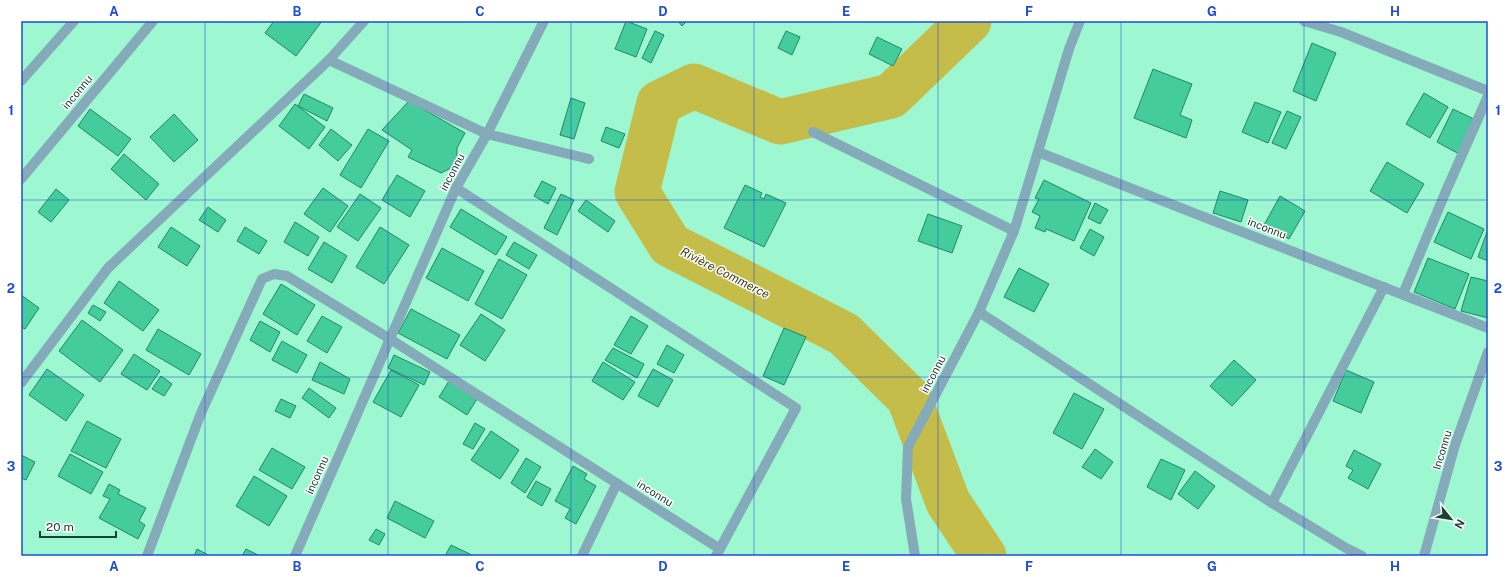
<svg xmlns="http://www.w3.org/2000/svg" width="1509" height="577" font-family="'Public Sans',sans-serif">
<style>
.lines{fill:none;stroke-linecap:round;stroke-linejoin:round}
.river{stroke:#c4bd49;stroke-width:45}
.building{fill:#44cc9d;stroke:#248665}
.lane{stroke:#85aaba;stroke-width:10}
.street{stroke:#85aaba;stroke-width:10}
.grid{fill:none;stroke:#1d4ed8;stroke-width:1;stroke-opacity:0.55}
.labels{text-anchor:middle;dominant-baseline:central;stroke-width:3;stroke-linejoin:round;paint-order:stroke}
.street-label{font-size:11px;fill:#1b4233;stroke:#fff}
.water-label{font-size:12px;font-style:italic;fill:#444111;stroke:#fff}
.neatline{fill:none;stroke:#1d4ed8;stroke-width:1.5}
.grid-label{font-size:13px;text-anchor:middle;font-weight:bold;fill:#1d4ed8}
</style>
<rect width="100%" height="100%" fill="#9df8d2"/>
<g class="lines">
<path class="river" d="M969 21 891 96 780 122 694 86 659 103 637 192 670 245 844 334 909 398 948 502 984 556"/>
</g>
<g class="building">
<path d="M274 21H322L296 56 265 33Z"/>
<path d="M626 21 647 29 636 57 615 49Z"/>
<path d="M678 21H687L682 26Z"/>
<path d="M655 31 664 35 651 63 642 58Z"/>
<path d="M786 31 800 37 792 55 778 48Z"/>
<path d="M877 37 902 49 893 66 869 54Z"/>
<path d="M1312 43 1336 53 1316 101 1293 91Z"/>
<path d="M1153 69 1192 84 1180 115 1192 120 1186 138 1134 118Z"/>
<path d="M1424 93 1448 107 1430 138 1406 124Z"/>
<path d="M304 94 333 108 327 121 298 106Z"/>
<path d="M571 98 585 103 574 139 560 135Z"/>
<path d="M409 101 465 133 457 148V165L441 173 408 157 412 150 382 130Z"/>
<path d="M1255 102 1281 112 1268 143 1242 132Z"/>
<path d="M295 104 325 127 309 149 279 126Z"/>
<path d="M90 109 131 139 118 156 78 126Z"/>
<path d="M1453 109 1478 121 1461 155 1437 142Z"/>
<path d="M1287 111 1301 117 1286 149 1272 143Z"/>
<path d="M174 114 198 140 174 162 150 137Z"/>
<path d="M606 127 625 134 619 148 601 141Z"/>
<path d="M331 129 352 145 338 161 319 145Z"/>
<path d="M368 129 389 141 361 188 340 175Z"/>
<path d="M124 154 159 184 146 200 111 169Z"/>
<path d="M1387 162 1424 184 1407 213 1370 191Z"/>
<path d="M397 175 425 191 410 217 382 200Z"/>
<path d="M1044 180 1091 203 1074 241 1046 229 1045 232 1035 228 1040 216 1032 212 1039 199 1035 198Z"/>
<path d="M542 181 556 188 548 204 534 196Z"/>
<path d="M745 185 762 193 760 197 764 199 766 194 786 203 764 247 724 228Z"/>
<path d="M323 188 348 206 330 232 304 214Z"/>
<path d="M56 189 69 200 51 222 38 212Z"/>
<path d="M1220 191 1248 200 1241 222 1213 213Z"/>
<path d="M360 194 381 208 358 241 337 227Z"/>
<path d="M561 194 574 200 557 235 544 228Z"/>
<path d="M1280 196 1305 211 1289 239 1264 225Z"/>
<path d="M586 200 615 221 608 232 578 211Z"/>
<path d="M1095 203 1108 210 1100 224 1088 218Z"/>
<path d="M208 207 226 220 218 232 199 220Z"/>
<path d="M461 209 507 237 496 255 450 227Z"/>
<path d="M1448 212 1484 229 1471 259 1434 242Z"/>
<path d="M928 214 962 226 952 253 918 241Z"/>
<path d="M295 222 319 237 308 256 284 242Z"/>
<path d="M171 227 200 246 187 266 158 247Z"/>
<path d="M245 227 267 241 259 254 237 241Z"/>
<path d="M380 227 409 245 384 284 356 267Z"/>
<path d="M1090 229 1104 237 1094 256 1080 248Z"/>
<path d="M1488 229V261L1478 257Z"/>
<path d="M324 242 347 256 332 283 308 269Z"/>
<path d="M514 242 537 255 529 269 506 255Z"/>
<path d="M442 248 484 271 468 301 426 278Z"/>
<path d="M1428 258 1469 274 1455 309 1414 292Z"/>
<path d="M499 259 527 275 502 319 475 304Z"/>
<path d="M1019 268 1049 284 1034 312 1004 297Z"/>
<path d="M1471 277 1488 281V318L1461 311Z"/>
<path d="M119 281 159 310 143 331 104 303Z"/>
<path d="M281 284 315 305 297 335 263 314Z"/>
<path d="M21 295 39 308 25 329 21 327Z"/>
<path d="M93 305 106 312 100 321 88 313Z"/>
<path d="M411 309 460 335 447 359 398 333Z"/>
<path d="M481 314 505 330 485 361 460 345Z"/>
<path d="M322 316 342 327 327 353 307 341Z"/>
<path d="M631 316 648 326 631 354 614 345Z"/>
<path d="M82 320 123 350 100 382 59 351Z"/>
<path d="M260 321 280 332 270 352 250 340Z"/>
<path d="M784 328 806 337 784 385 763 376Z"/>
<path d="M158 329 201 354 189 375 146 350Z"/>
<path d="M282 341 307 355 297 373 272 360Z"/>
<path d="M667 345 684 355 674 373 657 364Z"/>
<path d="M613 348 644 364 637 378 605 360Z"/>
<path d="M134 354 160 371 147 390 121 374Z"/>
<path d="M394 355 430 372 424 385 388 368Z"/>
<path d="M1234 360 1256 380 1232 406 1210 386Z"/>
<path d="M320 362 350 379 344 394 312 380Z"/>
<path d="M603 362 635 382 623 400 592 381Z"/>
<path d="M47 369 84 395 66 421 29 395Z"/>
<path d="M653 369 673 380 658 407 638 396Z"/>
<path d="M391 370 419 385 401 417 373 402Z"/>
<path d="M1346 370 1374 382 1361 413 1333 401Z"/>
<path d="M161 376 172 384 164 396 152 389Z"/>
<path d="M449 381 477 399 467 415 439 397Z"/>
<path d="M309 388 336 408 329 418 302 398Z"/>
<path d="M1074 393 1104 409 1082 449 1053 433Z"/>
<path d="M281 399 296 406 290 418 275 411Z"/>
<path d="M87 421 121 439 106 468 71 451Z"/>
<path d="M475 423 485 429 473 449 463 444Z"/>
<path d="M491 431 519 450 500 479 471 460Z"/>
<path d="M272 448 305 467 292 489 259 470Z"/>
<path d="M1095 449 1113 462 1101 479 1082 467Z"/>
<path d="M1354 450 1381 464 1368 489 1348 478 1353 470 1346 466Z"/>
<path d="M70 454 103 472 91 494 58 476Z"/>
<path d="M21 455 35 462 26 480 21 478Z"/>
<path d="M526 458 541 467 525 493 511 483Z"/>
<path d="M1161 459 1185 470 1171 500 1147 487Z"/>
<path d="M573 466 587 474 584 479 596 486 576 524 565 518 570 509 555 501Z"/>
<path d="M1195 471 1215 486 1198 509 1178 494Z"/>
<path d="M254 476 287 496 269 526 236 506Z"/>
<path d="M536 481 551 489 542 506 527 497Z"/>
<path d="M109 484 120 490 118 494 146 508 139 521 145 525 138 539 99 518 110 499 103 496Z"/>
<path d="M395 501 434 521 425 538 387 518Z"/>
<path d="M376 529 385 534 379 545 369 540Z"/>
<path d="M451 545 474 556H445Z"/>
<path d="M197 549 210 556H194Z"/>
<path d="M246 549 260 556H242Z"/>
</g>
<g class="lines">
<g class="lane">
<path d="M1304 21 1341 32 1488 91"/>
<path d="M813 132 1014 231"/>
</g>
<g class="street">
<path d="M329 60 487 134 589 159"/>
<path d="M21 81 74 21"/>
<path d="M1038 152 1488 328"/>
<path d="M21 179 153 21"/>
<path d="M456 188 796 408 716 556"/>
<path d="M1403 294 1446 191 1488 96"/>
<path d="M979 312 1272 503 1346 548 1362 556"/>
<path d="M21 383 108 268 329 60 364 21"/>
<path d="M1272 503 1384 287"/>
<path d="M147 556 201 413 262 279 274 274 287 276 390 339 720 549"/>
<path d="M295 556 456 188 487 134 544 21"/>
<path d="M582 556 617 483"/>
<path d="M915 556 906 499 908 447 979 312 1014 231 1069 49 1080 21"/>
<path d="M1424 556 1455 445 1488 352"/>
</g>
</g>
<path class="grid" d="M205 21V556M388 21V556M571 21V556M754 21V556M938 21V556M1121 21V556M1304 21V556M21 200H1488M21 377H1488"/>
<g class="labels">
<g class="street-label">
<text transform="translate(77 92) rotate(-50)">inconnu</text>
<text transform="translate(452 172) rotate(-62)">inconnu</text>
<text transform="translate(1267 228) rotate(21)">inconnu</text>
<text transform="translate(933 374) rotate(-62)">inconnu</text>
<text transform="translate(1442 450) rotate(-73)">Inconnu</text>
<text transform="translate(317 475) rotate(-66)">inconnu</text>
<text transform="translate(655 493) rotate(32)">inconnu</text>
</g>
<g class="water-label">
<text transform="translate(725 273) rotate(27)">Rivière Commerce</text>
</g>
</g>
<rect width="1509" height="577" fill="none" stroke="#ffffff" stroke-width="44"/>
<g transform="translate(1451 519) rotate(120)" stroke="#ffffff" stroke-width="3" paint-order="stroke">
<path d="M0-3L7 15L0 10L-7 15Z" fill="#1b4233"/>
<text y="-6" font-size="11" font-weight="bold" text-anchor="middle" fill="#1b4233">N</text>
</g>
<path d="M40 531v6h76v-6" fill="none" stroke="#1b4233" stroke-width="2"/>
<text x="46" y="531" font-size="12" fill="#1b4233" stroke="#ffffff" stroke-width="3" paint-order="stroke">20 m</text>
<rect x="22" y="22" width="1465" height="533" class="neatline"/>
<g class="grid-label">
<text x="114" y="16">A</text>
<text x="297" y="16">B</text>
<text x="480" y="16">C</text>
<text x="663" y="16">D</text>
<text x="846" y="16">E</text>
<text x="1029" y="16">F</text>
<text x="1212" y="16">G</text>
<text x="1395" y="16">H</text>
<text x="11" y="115">1</text>
<text x="1498" y="115">1</text>
<text x="11" y="293">2</text>
<text x="1498" y="293">2</text>
<text x="11" y="471">3</text>
<text x="1498" y="471">3</text>
<text x="114" y="571">A</text>
<text x="297" y="571">B</text>
<text x="480" y="571">C</text>
<text x="663" y="571">D</text>
<text x="846" y="571">E</text>
<text x="1029" y="571">F</text>
<text x="1212" y="571">G</text>
<text x="1395" y="571">H</text>
</g>
</svg>
